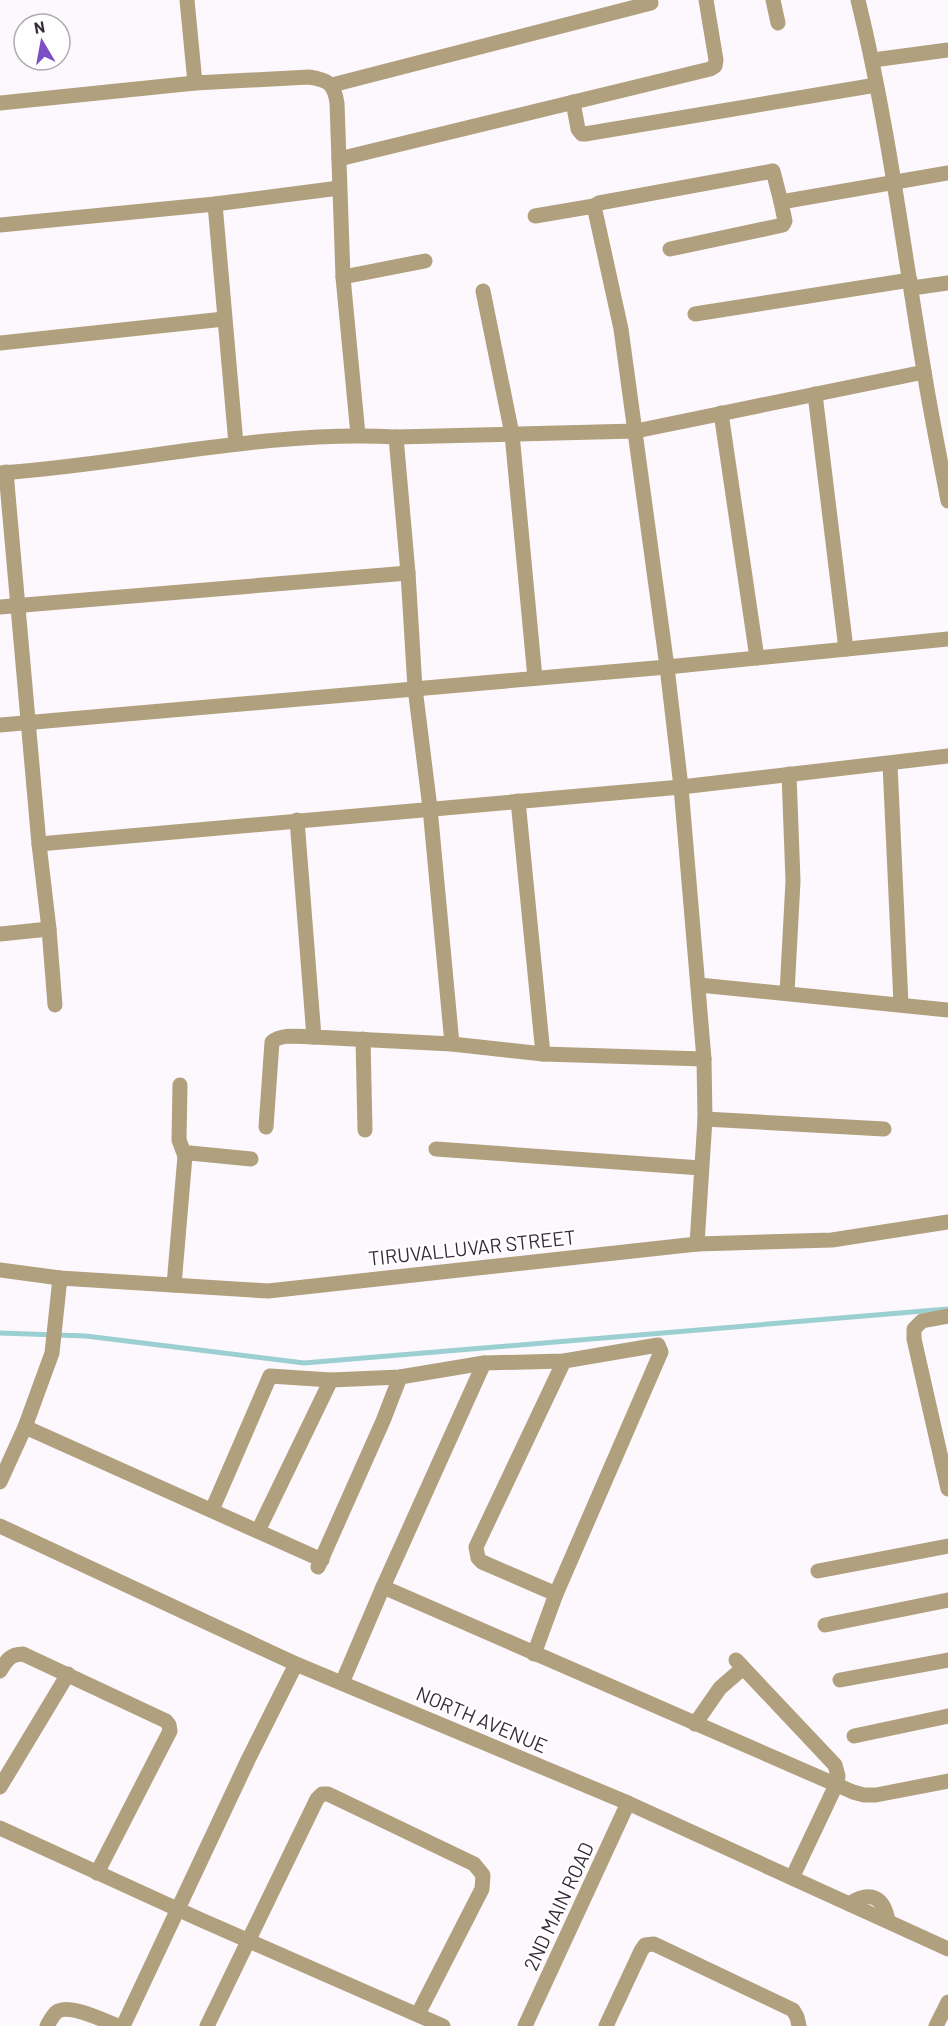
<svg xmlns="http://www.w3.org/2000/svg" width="948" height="2026" font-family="Barlow,sans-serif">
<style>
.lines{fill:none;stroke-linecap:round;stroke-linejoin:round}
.stream{stroke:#9bcfd1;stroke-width:5}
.minor{stroke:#b1a07e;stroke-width:15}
.labels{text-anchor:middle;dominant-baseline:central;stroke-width:4.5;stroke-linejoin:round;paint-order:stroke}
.street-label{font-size:20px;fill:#362c38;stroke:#fff}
</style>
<rect width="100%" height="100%" fill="#fdf8fe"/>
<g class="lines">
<path class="stream" d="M0 1333 86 1336 304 1363 948 1309"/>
<g class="minor">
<path d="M187 0 195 83"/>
<path d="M773 0 778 23"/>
<path d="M858 0C888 122 903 247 924 371 931 415 940 458 948 501"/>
<path d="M873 60 948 50"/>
<path d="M332 85 651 3"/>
<path d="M573 102 578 129 582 134H585L876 85"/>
<path d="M0 103 195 83 309 77C328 80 334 83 337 103L343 277 358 435"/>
<path d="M339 159 710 69 715 66 716 60 706 0"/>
<path d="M215 204 236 444"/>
<path d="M535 216 594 206"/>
<path d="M0 225 215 204 339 188"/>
<path d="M670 249 783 225 785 221 781 202 948 173"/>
<path d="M343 277 425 261"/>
<path d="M912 288 948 283"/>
<path d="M483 291 512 434 535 678"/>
<path d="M695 314 910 280"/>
<path d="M0 343 224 319"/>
<path d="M815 394 846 649"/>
<path d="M721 413 757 658"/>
<path d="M396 437 408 573 415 688 430 808 452 1044"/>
<path d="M6 472 39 844 49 929 55 1005"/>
<path d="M0 473C132 464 263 430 396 437L636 431 924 372"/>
<path d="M0 607 408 573"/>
<path d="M0 725 667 667 948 639"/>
<path d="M890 764 901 1004"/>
<path d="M518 801 543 1054"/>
<path d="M297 820 314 1037 452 1044 543 1054 704 1059"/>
<path d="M39 844 681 787 948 756"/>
<path d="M0 934 49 929"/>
<path d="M699 985 948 1010"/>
<path d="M787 993 793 881 789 774"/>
<path d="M363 1039 365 1130"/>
<path d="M180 1085 179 1140 185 1156"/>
<path d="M705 1119 884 1129"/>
<path d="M266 1127 272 1042C282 1033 301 1037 314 1037"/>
<path d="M436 1149 701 1168"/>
<path d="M697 1244 705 1119 704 1059 681 787 667 667 621 329 594 206 599 203 773 171 781 202"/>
<path d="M0 1270 60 1278 268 1291 697 1244 832 1240 948 1222"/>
<path d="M174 1285 185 1156 190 1153 251 1159"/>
<path d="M948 1316 922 1321 914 1329V1339L948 1489"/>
<path d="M25 1427 322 1560"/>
<path d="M0 1482 25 1427 52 1353 60 1278"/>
<path d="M212 1510 270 1376 331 1380 400 1377 484 1363 564 1361 658 1345 661 1352 556 1594"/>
<path d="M0 1526 296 1664 628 1803 948 1949"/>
<path d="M258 1531 331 1380"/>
<path d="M318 1567 383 1421 400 1377"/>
<path d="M818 1571 948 1546"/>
<path d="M383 1587 853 1792 864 1795H876L948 1781"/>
<path d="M825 1625 948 1600"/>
<path d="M534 1654 556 1594 482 1562 478 1558 476 1547 564 1361"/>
<path d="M736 1660 835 1765 838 1776 836 1785 792 1878"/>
<path d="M0 1671C6 1661 10 1654 23 1654L166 1721 169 1725 170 1731 97 1873"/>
<path d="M840 1680 948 1660"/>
<path d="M342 1683 383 1587 484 1363"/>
<path d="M695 1724 720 1688 743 1668"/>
<path d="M854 1736 948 1716"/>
<path d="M0 1787 68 1674"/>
<path d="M0 1828 199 1919 443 2026"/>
<path d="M849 1904C871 1890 884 1897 888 1921"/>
<path d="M47 2026C50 2021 53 2014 58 2011 71 2004 105 2021 118 2026"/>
<path d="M123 2026 248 1760 296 1664"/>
<path d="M207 2026 317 1799 322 1794H328L474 1864 483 1875 482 1889 418 2014"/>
<path d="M525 2026 628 1803"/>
<path d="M606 2026 641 1951 645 1945 654 1944 793 2010 797 2017 799 2026"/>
<path d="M936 2026 948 2002"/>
</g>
</g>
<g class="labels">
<g class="street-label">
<text transform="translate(472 1247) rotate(-6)">TIRUVALLUVAR STREET</text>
<text transform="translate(482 1719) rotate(23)">NORTH AVENUE</text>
<text transform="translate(558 1906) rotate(-65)">2ND MAIN ROAD</text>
</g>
</g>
<g transform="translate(42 42) rotate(350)"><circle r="28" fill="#ffffff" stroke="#afabaf" stroke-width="1.5"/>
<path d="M0-4.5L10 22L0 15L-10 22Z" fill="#7c4fc7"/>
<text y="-9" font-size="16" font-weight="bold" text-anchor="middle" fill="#362c38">N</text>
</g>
</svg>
